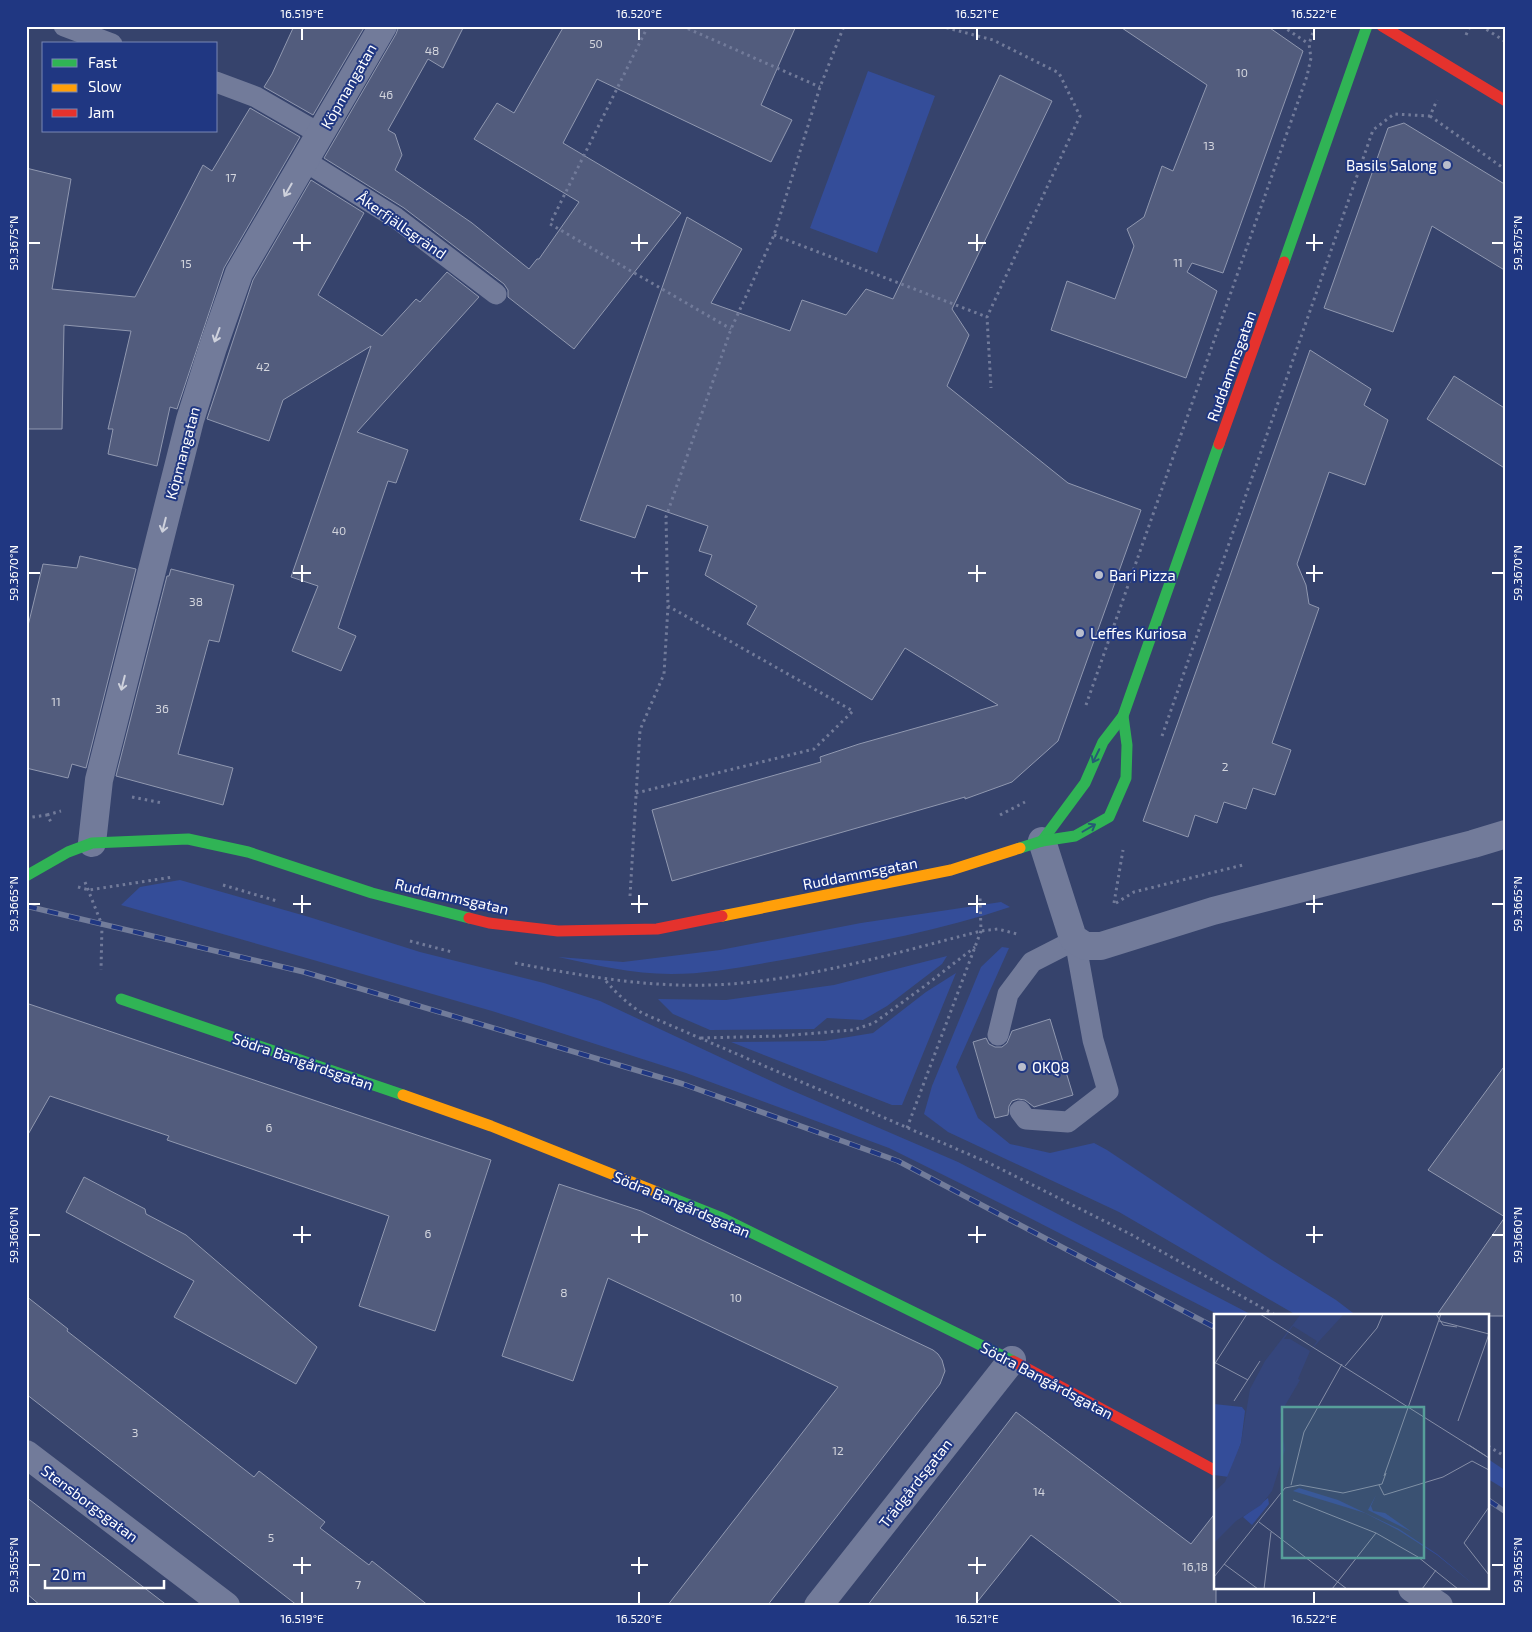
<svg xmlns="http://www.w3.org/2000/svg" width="1532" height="1632" font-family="'Exo 2',sans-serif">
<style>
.green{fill:#344d99}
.building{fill:#525c7d;stroke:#9098b0}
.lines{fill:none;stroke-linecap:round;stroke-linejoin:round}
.path{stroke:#727b9a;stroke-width:3;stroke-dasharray:2.5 4;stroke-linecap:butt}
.lane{stroke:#727b9a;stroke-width:21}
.street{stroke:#727b9a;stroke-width:28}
.fast{stroke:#30b455;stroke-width:11}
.slow{stroke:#ff9f0a;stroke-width:11}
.jam{stroke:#e5322d;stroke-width:11}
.rail-casing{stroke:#727c9a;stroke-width:5.5}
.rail{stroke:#203782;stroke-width:4;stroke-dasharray:11;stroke-linecap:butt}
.oneway{stroke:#ced1dc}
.oneway2{stroke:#255c74}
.ticks{fill:none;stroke:#fff;stroke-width:2}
.poi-dot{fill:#b9bdcc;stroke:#203782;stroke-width:2}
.labels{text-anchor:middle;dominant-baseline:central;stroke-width:4;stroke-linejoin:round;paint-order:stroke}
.number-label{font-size:12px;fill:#d4d6de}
.street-label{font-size:15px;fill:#fff;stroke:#203782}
.poi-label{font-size:15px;fill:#fff;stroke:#203782;text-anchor:start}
.inset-road{fill:none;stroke:#868ea7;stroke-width:1}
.view{fill:#579f9a;fill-opacity:0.15;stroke:#579f9a;stroke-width:2.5}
.inset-edge{fill:none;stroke:#fff;stroke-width:2.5}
.neatline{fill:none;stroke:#fff;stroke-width:2}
.ticks-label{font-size:12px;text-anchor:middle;fill:#fff}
</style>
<rect width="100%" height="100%" fill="#36436c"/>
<g class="green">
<path d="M868 71 935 96 877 253 810 228Z"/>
<path d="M180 880 309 917 420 952 544 983 600 1001 784 1087 958 1162 1254 1316H1221L1026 1216 889 1148 686 1073 492 1011 121 905 140 887Z"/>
<path d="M1001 902 1010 907C942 930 870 943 799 957 757 964 714 974 671 974 632 974 596 965 558 957L623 962 720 950 861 923Z"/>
<path d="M1002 947 1009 948 956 1067 978 1118 1010 1144 1050 1153 1094 1143 1107 1150 1272 1260 1336 1300 1357 1316H1298L1119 1212 948 1132 924 1114 932 1086 981 967Z"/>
<path d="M947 956 942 964 887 1006 863 1020 827 1018 814 1029 710 1030 673 1014 658 999 726 1000 834 985Z"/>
<path d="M956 973 902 1105H892L731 1042 824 1041 873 1033 926 992Z"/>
<path d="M1488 1459 1506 1471V1490L1488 1479Z"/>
</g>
<g class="building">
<path d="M294 26H365L313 115 264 87 272 74Z"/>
<path d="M399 26H464L443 68 428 59 388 130 395 134 402 155 395 170 472 223 529 269 537 259H539L579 202 474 139 497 103 514 113 564 26H796L761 105 792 120 771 162 597 79 563 143 681 213 574 349 508 297V290L504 284 404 208 324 158 396 34Z"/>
<path d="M1119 26H1267L1303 51 1223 273 1192 263 1187 272 1217 291 1186 378 1051 330 1067 281 1115 299 1134 246 1127 229 1144 217 1162 166 1173 171 1207 85Z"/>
<path d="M1000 75 1052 101 952 309 969 335 947 386 1068 483 1141 510 1058 741 1012 782 965 799V797L672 881 652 810 821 762 820 757 859 744 998 705 905 648 872 700 747 624 757 606 705 575 712 555 699 551 708 526 647 505 635 538 580 520 687 217 742 249 711 303 790 331 802 300 846 315 866 289 893 299Z"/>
<path d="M250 108 300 137 224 268 177 409 170 407 157 466 108 454 113 429H108L131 331 64 325 62 429H26V168L71 179 52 289 135 297 203 165 212 171Z"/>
<path d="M1404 123 1506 185V271L1432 226 1393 332 1324 308 1388 128Z"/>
<path d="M311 180 364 213 318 295 382 336 416 299 420 302 447 272 479 297 357 432 408 450 396 483 388 481 338 628 356 636 341 671 292 651 318 586 291 577 371 346 283 400 269 441 207 419 253 280Z"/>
<path d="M1310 350 1371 389 1364 405 1388 420 1365 485 1329 472 1297 564 1306 585 1309 604 1319 608 1272 743 1291 750 1275 795 1253 788 1246 809 1224 802 1217 823 1195 815 1188 837 1143 821Z"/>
<path d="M1454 376 1506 409V469L1427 419Z"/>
<path d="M80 556 136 569 86 768 72 764 68 778 26 768V634L43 564 77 568Z"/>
<path d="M171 569 234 585 219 642 209 640 178 754 233 768 223 805 116 776 167 576H169Z"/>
<path d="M26 1003 491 1160 435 1331 359 1306 389 1216 167 1140 169 1136 50 1096 26 1138Z"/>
<path d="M1050 1019 1073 1095 1034 1107 1025 1100 1018 1099 1012 1101 1009 1106 1008 1115 995 1118 973 1042 986 1038 989 1044 995 1047H1002L1007 1043 1012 1031Z"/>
<path d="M1506 1064V1316H1436L1505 1217 1428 1170Z"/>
<path d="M84 1177 145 1209 146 1214 186 1235 317 1347 296 1384 174 1317 194 1281 66 1212Z"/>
<path d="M559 1184 641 1211 933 1350 938 1354 942 1360 945 1371 940 1384 767 1606H667L838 1387 608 1278 573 1381 502 1356Z"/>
<path d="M26 1296 68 1329 67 1331 254 1477 259 1471 325 1522 320 1528 369 1565 372 1561 429 1606H298L26 1394Z"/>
<path d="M1016 1412 1191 1544 1216 1512V1606H1125L1031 1535 974 1606H867Z"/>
<path d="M26 1497 168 1606H41L26 1593Z"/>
</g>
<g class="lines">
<g class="path">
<path d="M648 26 550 224 731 329"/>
<path d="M682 26 820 87"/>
<path d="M940 26 993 40 1059 73 1080 116 987 317 991 388"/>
<path d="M1282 26 1309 44"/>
<path d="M1481 26 1506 42"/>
<path d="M1466 35 1470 26"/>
<path d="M1430 116 1506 170"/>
<path d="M774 235 987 317"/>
<path d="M1086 705 1307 76 1311 58 1309 44 1315 26"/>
<path d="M1162 736 1373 130 1394 114 1430 116 1437 100"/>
<path d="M636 793 814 749 853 711 668 606"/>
<path d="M132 797 162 803"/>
<path d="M47 815 61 811"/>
<path d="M1000 815 1025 802"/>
<path d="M26 818 47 815 51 822"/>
<path d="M85 882 102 925 101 970"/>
<path d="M223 885 277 901"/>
<path d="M78 887 89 890 173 877"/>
<path d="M630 896 640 730 664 674 668 606 666 517 731 329 774 235 820 87 844 26"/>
<path d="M1114 903 1123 850"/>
<path d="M1116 903 1134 892 1243 865"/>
<path d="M410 941 452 952"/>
<path d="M515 963C568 973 621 983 676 985 780 989 882 956 981 931L998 929 1017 934"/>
<path d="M606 981C617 994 628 1004 642 1013L989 1163 1132 1235 1277 1316"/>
<path d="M701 1038 780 1036 853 1030 874 1023 926 985 975 947"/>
<path d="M907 1128 981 931 980 897"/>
<path d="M1488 1446 1506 1457"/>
</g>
<g class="lane">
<path d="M64 26 112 44"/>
<path d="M216 82 256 97 320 134"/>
<path d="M305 161 396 218 496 294"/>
<path d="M998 1035 1008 994 1032 962 1075 940 1093 1040 1108 1091 1068 1122 1026 1119 1020 1111"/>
</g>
<g class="street">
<path d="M1042 841 1073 938 1085 946H1101L1213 911 1473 844 1506 834"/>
<path d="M92 843 99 780 190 420 213 347 239 273 383 26"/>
<path d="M26 1454 226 1606"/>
<path d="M1412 1588 1439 1606"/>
<path d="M818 1606 1012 1360"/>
</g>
<g class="fast">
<path d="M1284 262 1367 26"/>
<path d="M1042 841 1085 783 1103 742 1123 716 1219 444"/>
<path d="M1020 848 1042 841 1075 836 1109 817 1126 778 1127 745 1123 716"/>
<path d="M26 876 68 852 92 843 188 839 248 852 372 893 469 918"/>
<path d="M121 999 403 1095"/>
<path d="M657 1192 720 1217 1013 1361"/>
</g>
<g class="slow">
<path d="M722 916 951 870 1020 848"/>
<path d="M403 1095 491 1126 657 1192"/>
</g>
<g class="jam">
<path d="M1382 26 1506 101"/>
<path d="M1219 444 1284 262"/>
<path d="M469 918 489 923 558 931 657 929 722 916"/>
<path d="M1013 1361 1216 1471"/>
</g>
<defs>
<g id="rail">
<path d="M26 906 304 972 683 1084 898 1161 1216 1328"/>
<path d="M1488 1500 1506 1512"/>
</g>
</defs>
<use href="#rail" class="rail-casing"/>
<use href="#rail" class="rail"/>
</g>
<defs><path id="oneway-shaft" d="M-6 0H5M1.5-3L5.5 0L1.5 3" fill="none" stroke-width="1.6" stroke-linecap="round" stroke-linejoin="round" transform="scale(1.25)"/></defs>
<g class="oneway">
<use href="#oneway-shaft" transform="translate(288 190) rotate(120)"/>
<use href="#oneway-shaft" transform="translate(217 335) rotate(110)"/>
<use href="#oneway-shaft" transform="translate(164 525) rotate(104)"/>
<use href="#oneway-shaft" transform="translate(123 683) rotate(104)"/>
</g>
<g class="oneway2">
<use href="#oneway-shaft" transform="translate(1096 756) rotate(116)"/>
<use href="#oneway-shaft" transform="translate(1089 828) rotate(-30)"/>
</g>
<path class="ticks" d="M302 28V40M639 28V40M977 28V40M1314 28V40M302 234V251M639 234V251M977 234V251M1314 234V251M28 243H40M293 243H311M631 243H648M968 243H986M1306 243H1323M1492 243H1504M302 565V582M639 565V582M977 565V582M1314 565V582M28 573H40M293 573H311M631 573H648M968 573H986M1306 573H1323M1492 573H1504M302 895V913M639 895V913M977 895V913M1314 895V913M28 904H40M293 904H311M631 904H648M968 904H986M1306 904H1323M1492 904H1504M302 1226V1243M639 1226V1243M977 1226V1243M1314 1226V1243M28 1235H40M293 1235H311M631 1235H648M968 1235H986M1306 1235H1323M1492 1235H1504M302 1557V1574M639 1557V1574M977 1557V1574M28 1565H40M293 1565H311M631 1565H648M968 1565H986M1492 1565H1504M302 1592V1604M639 1592V1604M977 1592V1604M1314 1592V1604"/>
<g class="poi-dot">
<circle cx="1447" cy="165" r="5"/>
<circle cx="1099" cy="575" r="5"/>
<circle cx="1080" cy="633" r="5"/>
<circle cx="1022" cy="1067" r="5"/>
</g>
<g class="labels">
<g class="number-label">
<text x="596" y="43">50</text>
<text x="432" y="50">48</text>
<text x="1242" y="72">10</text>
<text x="386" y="94">46</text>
<text x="1209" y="145">13</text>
<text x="231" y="177">17</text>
<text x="1178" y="262">11</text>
<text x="186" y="263">15</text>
<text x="263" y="366">42</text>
<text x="339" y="530">40</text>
<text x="196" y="601">38</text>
<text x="56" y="701">11</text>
<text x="162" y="708">36</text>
<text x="1225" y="766">2</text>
<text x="269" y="1127">6</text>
<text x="428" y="1233">6</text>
<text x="564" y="1292">8</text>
<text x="736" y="1297">10</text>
<text x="135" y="1432">3</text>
<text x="838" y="1450">12</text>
<text x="1039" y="1491">14</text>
<text x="271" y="1537">5</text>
<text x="1195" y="1566">16,18</text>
<text x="358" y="1584">7</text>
</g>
<g class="street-label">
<text transform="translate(348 86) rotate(-60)">Köpmangatan</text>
<text transform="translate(402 225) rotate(35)">Åkerfjällsgränd</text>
<text transform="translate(1231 366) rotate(-70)">Ruddammsgatan</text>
<text transform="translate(182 453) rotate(-75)">Köpmangatan</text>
<text transform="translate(860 873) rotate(-11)">Ruddammsgatan</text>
<text transform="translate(452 896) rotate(13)">Ruddammsgatan</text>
<text transform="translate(303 1061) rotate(19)">Södra Bangårdsgatan</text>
<text transform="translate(682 1204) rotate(23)">Södra Bangårdsgatan</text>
<text transform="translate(1047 1380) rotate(28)">Södra Bangårdsgatan</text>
<text transform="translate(915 1483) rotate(-52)">Trädgårdsgatan</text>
<text transform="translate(90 1503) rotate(37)">Stensborgsgatan</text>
</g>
<g class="poi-label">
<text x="1437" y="165" text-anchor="end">Basils Salong</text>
<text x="1109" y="575">Bari Pizza</text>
<text x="1090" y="633">Leffes Kuriosa</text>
<text x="1032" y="1067">OKQ8</text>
</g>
</g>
<g transform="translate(1214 1314)">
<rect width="275" height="275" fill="#36436c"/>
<path d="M0 90 28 93 31 97 27 129 15 163 0 161ZM85 174 124 186 185 215 223 240 265 275 223 241 184 216 151 199 79 177ZM162 181 157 192 159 197 171 199 198 218 154 196ZM54 184 55 190 38 211 29 203Z" fill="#344d99"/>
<path d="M87 0H130L96 37 84 65 86 66 66 100 71 136 58 177 47 191 22 207 0 229V178L11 168 27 129 36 75 51 47Z" fill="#35467c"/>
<path d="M79 12 103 27 96 37 76 25H70Z" fill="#36436c"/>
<path class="inset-road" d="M46 0 275 144M222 0 229 11 243 13M225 7 275 20M0 48 34 66M0 51 33 0M131 52 163 14 169 0M20 87 46 47M244 107 275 20M255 131 272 142M170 162 227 0M77 171 90 118 128 50M165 171 170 181 229 163 258 147 275 156M79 186 162 219 204 243 244 275M275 193 250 229 275 261M45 208 133 275M10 250 44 275M0 263 71 174 86 171 129 179 168 170 172 159M50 275 57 218M118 275 162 219M208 275 222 256"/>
<path class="view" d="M68 93H210V244H68Z"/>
<rect width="275" height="275" class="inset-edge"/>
</g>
<rect width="1532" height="1632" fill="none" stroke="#203782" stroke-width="55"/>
<rect x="42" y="42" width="175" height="90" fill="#203782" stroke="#7987b4"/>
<rect x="52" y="59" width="25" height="8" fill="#30b455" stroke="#7987b4"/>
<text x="88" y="68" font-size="15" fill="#ffffff">Fast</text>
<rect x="52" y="84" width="25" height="8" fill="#ff9f0a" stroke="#7987b4"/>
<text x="88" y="92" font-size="15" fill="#ffffff">Slow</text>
<rect x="52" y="109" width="25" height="8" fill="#e5322d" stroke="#7987b4"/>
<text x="88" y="118" font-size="15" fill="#ffffff">Jam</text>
<path d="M45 1580v8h119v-8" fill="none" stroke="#ffffff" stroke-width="2.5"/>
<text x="52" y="1580" font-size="15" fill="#ffffff" stroke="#203782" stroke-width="4" paint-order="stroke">20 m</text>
<rect x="28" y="28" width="1476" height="1576" class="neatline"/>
<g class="ticks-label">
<text x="302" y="18">16.519°E</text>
<text x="639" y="18">16.520°E</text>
<text x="977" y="18">16.521°E</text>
<text x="1314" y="18">16.522°E</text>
<text transform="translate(14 243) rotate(-90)" y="4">59.3675°N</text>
<text transform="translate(1518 243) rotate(-90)" y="4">59.3675°N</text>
<text transform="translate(14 573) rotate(-90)" y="4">59.3670°N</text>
<text transform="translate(1518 573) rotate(-90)" y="4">59.3670°N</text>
<text transform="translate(14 904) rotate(-90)" y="4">59.3665°N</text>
<text transform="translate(1518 904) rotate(-90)" y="4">59.3665°N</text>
<text transform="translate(14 1235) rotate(-90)" y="4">59.3660°N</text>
<text transform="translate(1518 1235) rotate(-90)" y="4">59.3660°N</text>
<text transform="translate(14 1565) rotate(-90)" y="4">59.3655°N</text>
<text transform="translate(1518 1565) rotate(-90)" y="4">59.3655°N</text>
<text x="302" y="1623">16.519°E</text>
<text x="639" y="1623">16.520°E</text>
<text x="977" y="1623">16.521°E</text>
<text x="1314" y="1623">16.522°E</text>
</g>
</svg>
